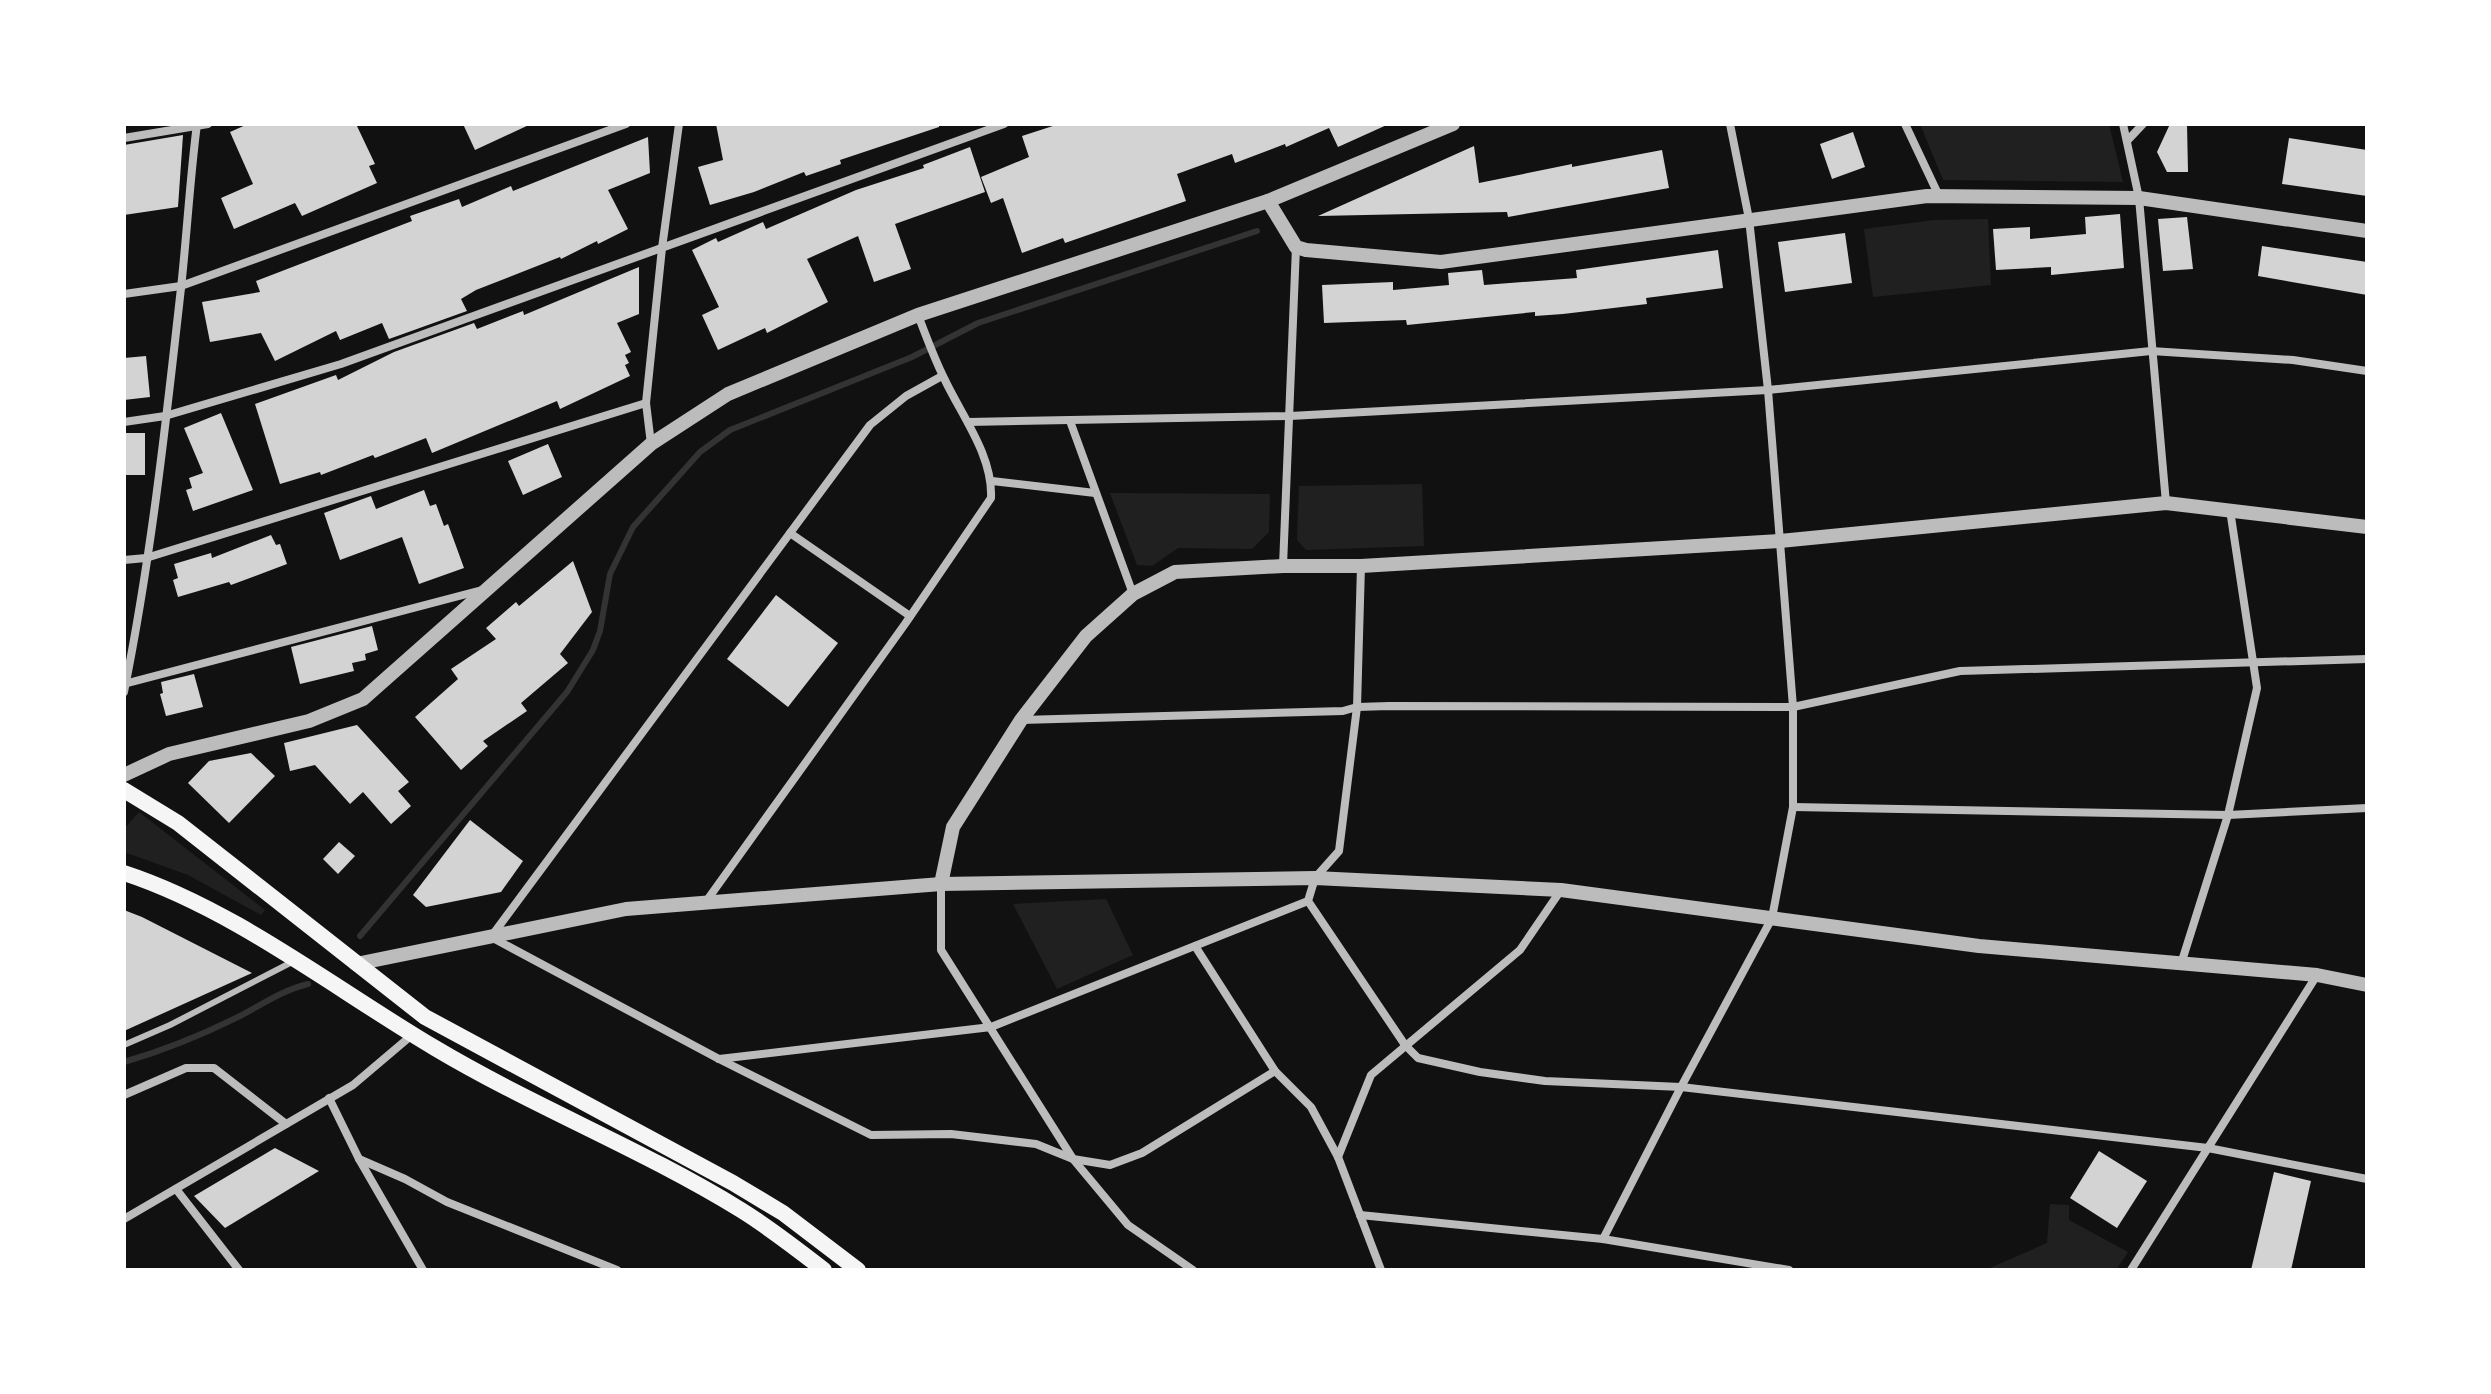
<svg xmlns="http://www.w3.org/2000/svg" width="2491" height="1394" font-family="'IBM Plex Serif',serif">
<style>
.green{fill:#202020}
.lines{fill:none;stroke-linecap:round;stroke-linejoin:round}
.stream{stroke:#333;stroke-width:6}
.building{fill:#d3d3d3}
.service{stroke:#bcbcbc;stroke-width:6}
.minor{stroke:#bcbcbc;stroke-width:8}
.tertiary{stroke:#bcbcbc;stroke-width:14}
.secondary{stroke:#f5f5f5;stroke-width:16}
</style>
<rect width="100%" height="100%" fill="#111"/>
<g class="green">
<path d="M1920 124H2109L2123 182 1943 180Z"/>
<path d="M1988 219 1991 285 1873 297 1864 229 1934 220Z"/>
<path d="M1422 484 1424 546 1306 550 1297 540 1299 486Z"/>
<path d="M1110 493 1270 494 1269 532 1252 549 1178 548 1152 566 1137 565Z"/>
<path d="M139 812 265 910 261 915 188 875 124 852V829Z"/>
<path d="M1106 899 1133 955 1057 989 1013 904Z"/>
<path d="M2050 1204 2069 1205V1220L2128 1252 2116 1270H1985L2047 1243Z"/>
</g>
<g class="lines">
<g class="stream">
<path d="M360 936 567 692 593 650 600 631 610 574 633 527 700 452 730 430 912 357 978 323 1257 231"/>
<path d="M124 1062C165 1050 202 1035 240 1016 263 1004 283 990 308 984"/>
</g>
</g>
<g class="building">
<path d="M248 124H356L375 164 369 166 377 183 302 216 295 203 234 229 221 198 253 184 230 132Z"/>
<path d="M463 124H531L475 150Z"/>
<path d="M716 124H939V127L840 160 841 164 806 176 804 172 754 192 710 205 698 167 723 160Z"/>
<path d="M1059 124H1389L1338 147 1329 128 1286 147 1285 144 1235 163 1232 154 1177 174 1186 201 1065 243 1063 238 1022 253 1003 198 991 203 981 177 1029 157 1022 136Z"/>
<path d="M2170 124H2187L2188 172H2167L2157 152Z"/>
<path d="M1853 132 1865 167 1832 179 1820 144Z"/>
<path d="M183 135 178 207 124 215V145Z"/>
<path d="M648 137 650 173 608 190 628 229 598 244 597 241 561 259 560 257 476 290 461 299 467 311 389 339 382 323 340 340 336 331 275 361 261 333 210 342 202 302 260 292 256 281 412 221 410 216 459 199 462 207 511 186 513 191Z"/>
<path d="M2289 138 2367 150V196L2282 184Z"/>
<path d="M1474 146 1479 183 1572 164V167L1662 150 1669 188 1508 217 1507 212 1318 216Z"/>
<path d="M970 147 985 192 895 224 911 269 874 282 858 236 807 259 828 302 767 333 765 328 718 350 702 315 719 307 692 250 716 238 718 242 763 222 766 229 856 190 924 168 923 165Z"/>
<path d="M2120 214 2124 268 2051 275V267L1996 270 1993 229 2030 227V239L2086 234 2085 217Z"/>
<path d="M2187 217 2193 269 2163 271 2158 219Z"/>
<path d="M1845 233 1852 283 1785 292 1778 242Z"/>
<path d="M2262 246 2367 262V295L2258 276Z"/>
<path d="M1718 250 1723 288 1646 298 1647 304 1563 314 1535 316V312L1407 325 1406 320 1324 323 1322 285 1393 282V290L1449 285 1448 273 1482 270 1484 285 1577 278 1576 270Z"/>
<path d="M639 267V314L617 323 631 352 625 355 629 363 625 365 630 376 560 409 557 401 432 453 426 438 375 458 373 455 321 475 320 472 280 484 255 404 336 375 338 380 394 352 474 323 477 329 523 311 524 315Z"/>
<path d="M146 356 150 397 124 400V358Z"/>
<path d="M221 413 253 490 193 511 186 490 192 488 189 478 203 473 184 428Z"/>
<rect x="124" y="433" width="21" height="42"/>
<path d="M548 444 562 477 523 495 508 461Z"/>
<path d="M424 490 430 506 436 504 444 526 448 524 464 568 419 584 402 537 340 560 324 513 371 496 376 509Z"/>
<path d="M271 535 276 545 280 544 287 564 231 585 229 582 178 597 173 580 178 578 174 564 211 553 212 558Z"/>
<path d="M573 561 592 612 560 654 568 663 521 703 527 711 483 741 488 746 461 770 415 717 458 679 451 669 496 639 486 628 516 602 519 606Z"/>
<path d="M776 595 838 643 788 707 727 659Z"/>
<path d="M372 626 378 650 365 654 366 660 352 663 354 671 300 684 291 647Z"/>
<path d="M194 674 203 707 166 716 160 694 163 693 161 682Z"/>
<path d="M357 725 409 782 398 791 411 806 391 824 363 792 350 804 315 765 290 771 284 743Z"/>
<path d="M251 753 275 776 229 823 188 783 209 761Z"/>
<path d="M470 820 523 861 501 892 426 907 413 895Z"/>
<path d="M339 842 355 856 338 874 323 859Z"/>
<path d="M124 910 142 917 252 973 124 1031Z"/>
<path d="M275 1148 319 1171 225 1228 194 1196Z"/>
<path d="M2099 1151 2147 1181 2117 1228 2070 1198Z"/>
<path d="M2274 1172 2311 1181 2291 1270H2251Z"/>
</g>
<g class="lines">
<path class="service" d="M124 1045 170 1025 294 961"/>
<g class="minor">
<path d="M1905 124 1939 196"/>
<path d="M2123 124 2139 198 2166 503"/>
<path d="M124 138 208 124"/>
<path d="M2127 141 2143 124"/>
<path d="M124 294 181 286 626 124"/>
<path d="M942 376 906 396 870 425 491 937 719 1059 871 1135 951 1134 1036 1144 1073 1159 1110 1165 1142 1153 1275 1071"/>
<path d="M1070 421 1133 594"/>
<path d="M124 422 165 416 341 364 1004 124"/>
<path d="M968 422 1290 416 1768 390 2151 351 2293 360 2367 371"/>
<path d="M651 444 646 403 662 248 679 124"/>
<path d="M992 481 1095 493"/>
<path d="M790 533 910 616"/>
<path d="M124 560 146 558 646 403"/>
<path d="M1283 566 1296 247"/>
<path d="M1361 566 1357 707 1339 851 1315 878 1308 901 1405 1045 1418 1058 1480 1072 1545 1081 1681 1087 2208 1148 2367 1179"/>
<path d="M124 684 482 590"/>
<path d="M124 692C151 559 166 422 181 288 187 233 190 178 197 124"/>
<path d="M1021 720 1343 711 1357 707 1389 706 1793 707 1960 671 2367 659"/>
<path d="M1793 807 2228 815 2367 808"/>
<path d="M941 884V950L1073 1159 1128 1225 1193 1270"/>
<path d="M705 903 905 624 991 498C993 455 961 415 944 378 934 358 926 336 918 315"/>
<path d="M1195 946 1275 1071 1311 1107 1338 1157 1381 1270"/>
<path d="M2181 964 2228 815 2257 688 2230 510"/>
<path d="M719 1059 991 1027 1308 901"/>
<path d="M124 1095 186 1068H214L286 1124"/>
<path d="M329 1098 359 1159 423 1270"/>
<path d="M1338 1157 1371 1075 1520 950 1561 890"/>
<path d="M359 1159 405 1179 447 1202 617 1270"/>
<path d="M176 1189 239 1270"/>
<path d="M1360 1215 1603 1239 1789 1270"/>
<path d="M124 1219 353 1085 412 1035"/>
<path d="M1603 1239 1681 1087 1772 918 1793 807V707L1768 390 1749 219 1730 124"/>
<path d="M2131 1270 2317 975"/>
</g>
<g class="tertiary">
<path d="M1268 201 1296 247 1306 250 1441 262 1927 196 2139 198 2367 231"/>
<path d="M124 775 169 754 309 721 363 699 651 444 728 394 918 315 1268 201 1453 124"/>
<path d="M941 884 953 827 1021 720 1086 636 1133 594 1175 572 1283 566H1361L1780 541 2166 503 2367 527"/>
<path d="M356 964 626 909 941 884 1315 878 1561 890 1979 946 2317 975 2367 985"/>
</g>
<g class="secondary">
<path d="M124 790 178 823 425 1017 733 1183 783 1213 858 1270"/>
<path d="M124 873C234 909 335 989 435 1048 534 1107 642 1149 741 1210 770 1228 797 1249 824 1270"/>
</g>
</g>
<rect width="2491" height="1394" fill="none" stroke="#ffffff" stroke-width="252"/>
</svg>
